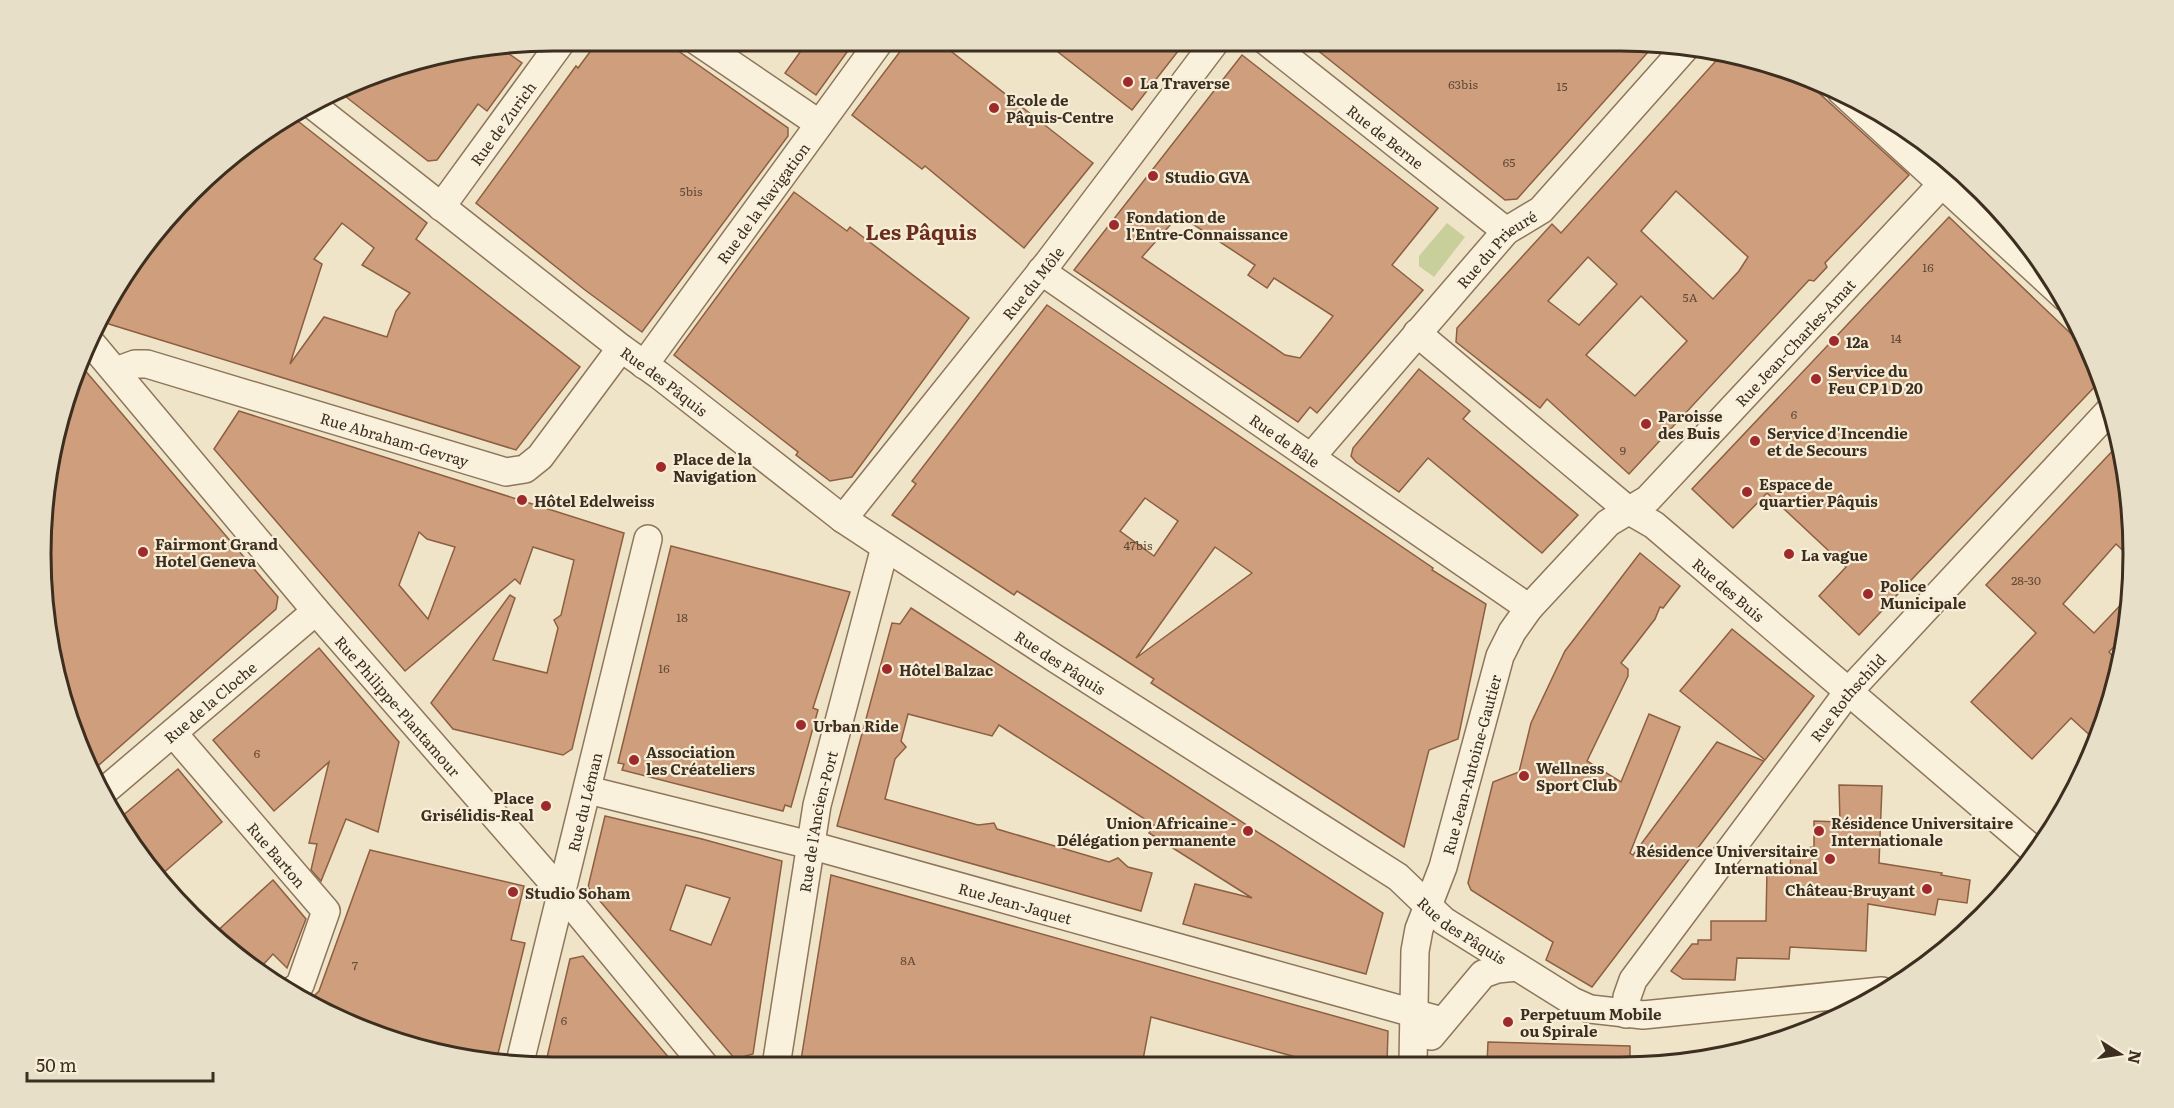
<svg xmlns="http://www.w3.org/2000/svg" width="2174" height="1108" font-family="Literata,serif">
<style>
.green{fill:#c9cf9b}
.building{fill:#cf9f7d;stroke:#8d5f41;stroke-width:1.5;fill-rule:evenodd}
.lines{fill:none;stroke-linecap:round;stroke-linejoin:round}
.minor-casing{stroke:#8d765c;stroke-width:30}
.minor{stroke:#faf1dc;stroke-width:27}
.poi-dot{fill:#9e2a2b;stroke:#f7eed8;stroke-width:2}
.labels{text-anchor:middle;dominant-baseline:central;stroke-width:4.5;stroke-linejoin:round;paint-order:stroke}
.number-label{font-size:12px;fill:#624a37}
.poi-label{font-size:15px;font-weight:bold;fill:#3d2e20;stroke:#f7eed8;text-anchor:start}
.street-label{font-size:15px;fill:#3d2e20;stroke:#f7eed8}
.district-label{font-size:21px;font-weight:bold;fill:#6b2e1e;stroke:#f7eed8}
.rim{fill:none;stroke:#3d2e20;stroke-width:3}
</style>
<rect width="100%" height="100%" fill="#f0e4c8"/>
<path class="green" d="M1447 223 1465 237 1434 277 1419 266V256Z"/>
<g class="building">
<path d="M598 41H664L788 128V136L642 332 585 290 476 203 576 66 578 68Z"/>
<path d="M808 41H855L816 95 785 73Z"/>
<path d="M908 41H938L1093 163 1024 248 925 166 922 169 852 115Z"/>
<path d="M1044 41H1186L1132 110Z"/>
<path d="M1306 41 1653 42H1657L1517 199 1505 200Z"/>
<path d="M502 49 522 63 487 111 478 104 437 160 428 161 341 93 389 68Z"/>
<path d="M1723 53 1753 58 1799 75 1909 175 1825 263 1827 267 1814 281 1809 280 1629 474 1547 399 1540 408 1456 342 1457 328 1552 224 1561 233ZM1676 191 1748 257 1739 271 1713 299 1641 231ZM1588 257 1617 284 1579 325 1548 301ZM1641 296 1687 341 1635 396 1586 355Z"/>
<path d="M1242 55 1438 208 1392 265 1423 290 1317 413 1310 407 1298 422 1074 270ZM1179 215 1255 265 1248 275 1267 288 1274 278 1333 316 1300 358 1285 355 1142 257Z"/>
<path d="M294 118 427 223 416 239 580 367 516 450 109 324 102 317 109 297 168 216 241 147ZM342 223 374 248 362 265 410 293 396 311 387 337 324 317 290 364 322 264 314 259Z"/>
<path d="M1908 131 1932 146 1934 148 1930 152Z"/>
<path d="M794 192 847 231 850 227 969 318 852 477 830 481 796 455 798 452 674 355Z"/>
<path d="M1949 217 2089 351 2102 379 1859 635 1819 596 1846 567 1767 493 1733 528 1692 489Z"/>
<path d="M1047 305 1433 568 1432 570 1486 604 1458 739 1429 750 1404 847 1151 683 1154 679 1108 649 1017 591 1014 595 892 515 916 484 912 481ZM1145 498 1178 521 1154 556 1120 531ZM1215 547 1252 573 1136 658Z"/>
<path d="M83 368 278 597 276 609 91 772 45 621 50 453Z"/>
<path d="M1419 369 1470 411 1463 419 1578 515 1542 553 1428 458 1399 492 1356 462 1351 456 1353 448Z"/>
<path d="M239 411 624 533 572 749 563 755 453 729 431 703 510 595 515 598 493 660 547 673 558 628 554 620 561 615 574 560 533 547 520 584 515 579 405 671 214 449ZM419 532 427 539 455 547 428 619 399 585Z"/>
<path d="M2119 444 2129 487 2131 558 2116 544 2063 604 2094 633 2132 593 2125 635 2109 652 2120 664 2116 687 2096 741 2071 718 2032 759 1971 702 2036 633 1986 585Z"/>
<path d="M671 546 850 592 813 708 818 710 791 807 785 805 783 811 622 770 624 764 618 763Z"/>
<path d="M1640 553 1680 586 1663 608 1660 607 1655 619 1621 663 1628 669V676L1587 761 1621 782 1649 714 1680 727 1630 853 1633 855 1717 742 1764 761 1592 987 1546 960 1553 942 1471 890 1468 883 1493 782 1519 772 1531 723 1565 651Z"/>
<path d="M911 608 1383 913 1366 974 1183 924 1195 884 1252 898 1149 833 1154 825 999 725 992 736 908 714 901 741 906 747 895 759 885 799 978 825 994 823 997 829 1109 862 1118 858 1128 867 1152 873 1141 911 837 826 892 623 900 624Z"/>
<path d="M1732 629 1814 696 1765 760 1680 691Z"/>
<path d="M319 648 399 742 378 832 346 819 321 881 311 870 317 844 309 843 329 762 274 811 213 740Z"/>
<path d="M178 769 222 822 161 875 120 818Z"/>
<path d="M1839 785 1882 786 1879 863 1942 873 1941 875 1970 880 1967 903 1938 899 1935 915 1868 904 1866 951 1790 947 1789 959 1737 958 1735 980 1683 979 1671 971 1692 944H1698V940H1711V921H1766L1767 869H1790L1791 850 1814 847V821L1840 822Z"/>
<path d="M605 816 702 839 782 861 753 1054 735 1059 588 887ZM686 885 730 898 711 945 670 930Z"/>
<path d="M370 850 524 886 511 940 525 943 496 1062 421 1050 327 1015 314 1005V996L319 991Z"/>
<path d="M831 875 1388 1031 1387 1064H1321L1151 1017 1142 1065 800 1066Z"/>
<path d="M273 880 306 919 287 968 273 954 261 967 214 934Z"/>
<path d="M583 956 630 1012 676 1066H545L570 959Z"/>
<path d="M1488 1042 1630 1046V1063L1487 1064Z"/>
</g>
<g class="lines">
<defs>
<g id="minor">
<path d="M697 41 818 123"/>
<path id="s1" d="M1266 41 1506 231"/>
<path d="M1841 91 2065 297"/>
<path id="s2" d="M315 107 621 348 659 375 843 519 1056 659 1398 877 1444 921 1572 1001 1590 1009 1643 1015 1882 991"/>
<path id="s3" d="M441 207 562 41"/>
<path id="s4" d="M1041 271 1529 608"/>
<path id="s5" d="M1417 333 1628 510 1654 525C1782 634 1909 743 2036 852"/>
<path id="s6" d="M92 344 316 611 562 893 705 1066"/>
<path id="s7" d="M644 365 880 41"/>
<path id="s8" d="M116 371 135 364H147L506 472 525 469 540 457 621 348"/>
<path id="s9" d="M1312 456 1506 231 1541 210 1686 47"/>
<path id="s10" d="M843 519 1048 263 1216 41"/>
<path id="s11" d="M173 733 326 911 300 985 293 990"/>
<path id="s12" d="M588 790 810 845 1442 1021"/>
<path id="s13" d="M102 793 316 611"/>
<path id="s14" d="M1626 1014 1627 997 1633 980 1848 692 2111 409"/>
<path d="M1431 1036 1483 974 1497 969 1517 967"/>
<path id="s15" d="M1413 1064 1415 951 1419 929 1443 867 1500 656 1512 632 1529 608 1608 523 1648 499 1956 169"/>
<path id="s16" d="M519 1066 648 539"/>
<path id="s17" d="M776 1066 817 805 885 547"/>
</g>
</defs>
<use href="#minor" class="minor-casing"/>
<use href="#minor" class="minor"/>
</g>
<g class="poi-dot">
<circle cx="1128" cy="82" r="6"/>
<circle cx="994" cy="108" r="6"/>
<circle cx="1153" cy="176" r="6"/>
<circle cx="1114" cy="225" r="6"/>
<circle cx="1834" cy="341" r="6"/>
<circle cx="1816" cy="379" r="6"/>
<circle cx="1646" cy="424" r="6"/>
<circle cx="1755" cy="441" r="6"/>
<circle cx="661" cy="467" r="6"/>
<circle cx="1747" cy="492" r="6"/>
<circle cx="522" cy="500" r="6"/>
<circle cx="143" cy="552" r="6"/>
<circle cx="1789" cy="554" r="6"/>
<circle cx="1868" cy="594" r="6"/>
<circle cx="887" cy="669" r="6"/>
<circle cx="801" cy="725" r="6"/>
<circle cx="634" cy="760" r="6"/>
<circle cx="1524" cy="776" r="6"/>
<circle cx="546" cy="806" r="6"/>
<circle cx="1248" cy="831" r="6"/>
<circle cx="1819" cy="831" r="6"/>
<circle cx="1830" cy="859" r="6"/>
<circle cx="1927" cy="889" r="6"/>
<circle cx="513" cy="892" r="6"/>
<circle cx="1508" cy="1022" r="6"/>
</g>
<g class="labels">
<g class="number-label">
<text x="1463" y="84">63bis</text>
<text x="1562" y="86">15</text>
<text x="1509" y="162">65</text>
<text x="691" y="191">5bis</text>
<text x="1928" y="267">16</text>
<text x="1690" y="297">5A</text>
<text x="1896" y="338">14</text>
<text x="1794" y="414">6</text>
<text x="1623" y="450">9</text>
<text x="1138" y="545">47bis</text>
<text x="2026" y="580">28-30</text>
<text x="682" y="617">18</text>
<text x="664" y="668">16</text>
<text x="257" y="753">6</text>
<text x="908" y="960">8A</text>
<text x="355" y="965">7</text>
<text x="564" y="1020">6</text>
</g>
<g class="poi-label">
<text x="1140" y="82">La Traverse</text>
<text x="1006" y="99">Ecole de<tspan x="1006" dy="17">Pâquis-Centre</tspan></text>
<text x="1165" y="176">Studio GVA</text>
<text x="1126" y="216">Fondation de<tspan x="1126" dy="17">l'Entre-Connaissance</tspan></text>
<text x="1846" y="341">12a</text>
<text x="1828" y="370">Service du<tspan x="1828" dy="17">Feu CP 1 D 20</tspan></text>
<text x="1658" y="415">Paroisse<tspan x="1658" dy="17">des Buis</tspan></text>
<text x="1767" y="432">Service d'Incendie<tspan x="1767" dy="17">et de Secours</tspan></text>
<text x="673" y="458">Place de la<tspan x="673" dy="17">Navigation</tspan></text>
<text x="1759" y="483">Espace de<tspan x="1759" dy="17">quartier Pâquis</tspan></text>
<text x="534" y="500">Hôtel Edelweiss</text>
<text x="155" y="543">Fairmont Grand<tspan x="155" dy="17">Hotel Geneva</tspan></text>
<text x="1801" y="554">La vague</text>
<text x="1880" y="585">Police<tspan x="1880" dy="17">Municipale</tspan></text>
<text x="899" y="669">Hôtel Balzac</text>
<text x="813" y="725">Urban Ride</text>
<text x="646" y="751">Association<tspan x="646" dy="17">les Créateliers</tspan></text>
<text x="1536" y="767">Wellness<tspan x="1536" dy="17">Sport Club</tspan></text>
<text x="534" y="797" text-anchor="end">Place<tspan x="534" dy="17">Grisélidis-Real</tspan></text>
<text x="1236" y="822" text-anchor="end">Union Africaine -<tspan x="1236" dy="17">Délégation permanente</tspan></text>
<text x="1831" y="822">Résidence Universitaire<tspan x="1831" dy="17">Internationale</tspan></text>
<text x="1818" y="850" text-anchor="end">Résidence Universitaire<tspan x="1818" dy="17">International</tspan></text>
<text x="1915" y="889" text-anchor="end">Château-Bruyant</text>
<text x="525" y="892">Studio Soham</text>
<text x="1520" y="1013">Perpetuum Mobile<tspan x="1520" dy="17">ou Spirale</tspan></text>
</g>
<g class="street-label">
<text stroke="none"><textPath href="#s3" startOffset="104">Rue de Zurich</textPath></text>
<text stroke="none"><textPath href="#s1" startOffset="153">Rue de Berne</textPath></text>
<text stroke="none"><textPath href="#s7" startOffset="201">Rue de la Navigation</textPath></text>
<text stroke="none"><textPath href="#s9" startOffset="278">Rue du Prieuré</textPath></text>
<text stroke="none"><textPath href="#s10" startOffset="303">Rue du Môle</textPath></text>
<text stroke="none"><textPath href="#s15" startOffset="854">Rue Jean-Charles-Amat</textPath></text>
<text stroke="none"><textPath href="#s2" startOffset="444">Rue des Pâquis</textPath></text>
<text stroke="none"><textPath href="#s4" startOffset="297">Rue de Bâle</textPath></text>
<text stroke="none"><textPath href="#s8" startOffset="291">Rue Abraham-Gevray</textPath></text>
<text stroke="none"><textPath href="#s5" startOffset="404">Rue des Buis</textPath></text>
<text stroke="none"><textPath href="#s2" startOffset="930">Rue des Pâquis</textPath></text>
<text stroke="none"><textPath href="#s14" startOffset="390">Rue Rothschild</textPath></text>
<text stroke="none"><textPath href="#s13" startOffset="141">Rue de la Cloche</textPath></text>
<text stroke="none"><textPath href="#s6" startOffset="474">Rue Philippe-Plantamour</textPath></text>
<text stroke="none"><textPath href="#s15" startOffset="308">Rue Jean-Antoine-Gautier</textPath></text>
<text stroke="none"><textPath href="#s16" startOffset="272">Rue du Léman</textPath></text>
<text stroke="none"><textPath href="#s17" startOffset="248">Rue de l'Ancien-Port</textPath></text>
<text stroke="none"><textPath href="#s11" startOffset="160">Rue Barton</textPath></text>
<text stroke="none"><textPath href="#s12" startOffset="442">Rue Jean-Jaquet</textPath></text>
<text stroke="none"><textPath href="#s2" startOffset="1414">Rue des Pâquis</textPath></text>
</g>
<g class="district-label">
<text x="921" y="230">Les Pâquis</text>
</g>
</g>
<path d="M0 0H2174V1108H0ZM554 51H1620A503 503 0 0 1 2123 554V554A503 503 0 0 1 1620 1057H554A503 503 0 0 1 51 554V554A503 503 0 0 1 554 51Z" fill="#e8dfc9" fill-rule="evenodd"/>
<path class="rim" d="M554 51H1620A503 503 0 0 1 2123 554V554A503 503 0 0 1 1620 1057H554A503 503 0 0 1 51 554V554A503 503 0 0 1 554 51Z"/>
<g transform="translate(2120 1054) rotate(102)" stroke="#f7eed8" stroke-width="4.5" paint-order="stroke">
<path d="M0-4.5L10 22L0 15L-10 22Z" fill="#3d2e20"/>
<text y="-9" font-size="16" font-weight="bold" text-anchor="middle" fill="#3d2e20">N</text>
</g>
<path d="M27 1072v9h186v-9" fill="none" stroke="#3d2e20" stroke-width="3"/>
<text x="36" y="1072" font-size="18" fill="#3d2e20" stroke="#f7eed8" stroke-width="4.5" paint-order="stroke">50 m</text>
</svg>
